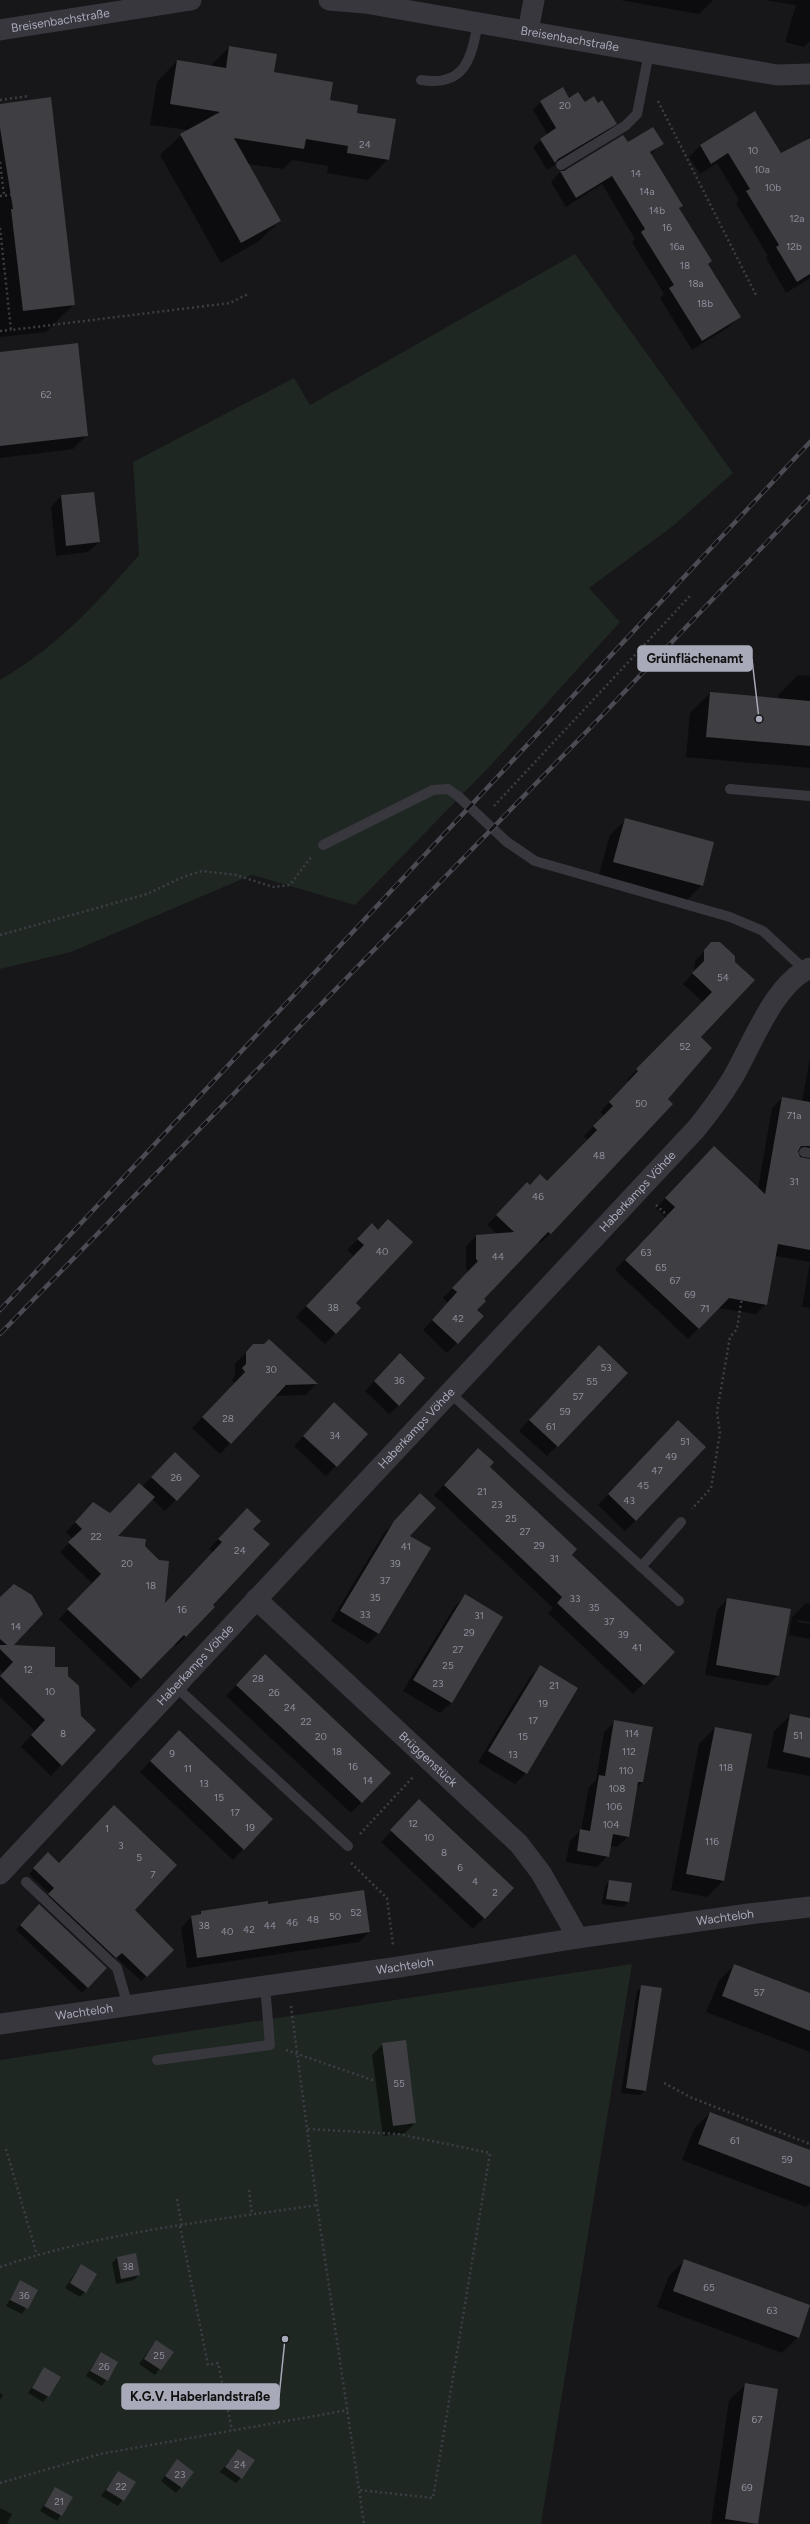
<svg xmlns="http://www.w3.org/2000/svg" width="810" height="2524" font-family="Figtree,sans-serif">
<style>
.green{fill:#1e2721}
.shadow{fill:#0007}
.building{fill:#3e3e43}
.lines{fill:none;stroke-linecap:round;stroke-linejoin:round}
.path{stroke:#3d3e45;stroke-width:2.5;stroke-dasharray:2 3;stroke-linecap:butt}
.service{stroke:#38373e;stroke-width:10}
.minor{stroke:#38373e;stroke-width:21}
.rail-casing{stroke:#4a4b53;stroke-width:4.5}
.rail{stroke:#121114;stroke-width:3;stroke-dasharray:9;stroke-linecap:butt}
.labels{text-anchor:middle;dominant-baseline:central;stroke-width:3;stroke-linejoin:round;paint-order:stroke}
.number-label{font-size:10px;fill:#8e8f9c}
.street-label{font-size:12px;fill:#a8aab9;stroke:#121114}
.leader{fill:none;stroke:#a8aab9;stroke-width:1.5}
.callout-dot{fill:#a8aab9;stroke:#121114;stroke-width:1.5}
.callout{fill:#a8aab9;stroke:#a8aab9;stroke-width:1.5}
.callout-label{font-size:13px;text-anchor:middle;font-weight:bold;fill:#111}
</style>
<rect width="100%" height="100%" fill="#171619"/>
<g class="green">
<path d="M575 254 733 473 673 526 589 588 620 622 491 765 355 905 252 875 71 952 0 969V680C59 645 94 606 139 555L133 462 294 378 310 405Z"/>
<path d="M632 1964 541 2524H0V2060Z"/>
</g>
<g class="shadow">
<path d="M620 0H713L699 14Z"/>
<path d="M764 0H810V41L804 47 785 42 796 5Z"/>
<path d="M229 47 273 73 355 114 388 159 368 180 327 173 328 166 292 160 283 169 248 164 280 221 259 241 221 263 160 155 181 135 189 130 150 125 157 82 177 61 210 67Z"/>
<path d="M563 89 569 99 585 103 615 123 608 131 547 170 533 147 548 135 533 110 541 102Z"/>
<path d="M0 105 74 304 46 332 0 337Z"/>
<path d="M754 112 780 154 804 142 810 136V278L786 293 766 258 768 256 736 203 739 200 717 163 700 174 689 157 700 146Z"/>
<path d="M628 143H662L651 154 682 206 679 209 711 261 707 265 739 317 730 326 692 350 660 298 664 294 632 242 635 239 602 184 566 207 551 182 560 172Z"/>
<path d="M0 353 87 435 73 449 0 458Z"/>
<path d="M61 496 99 542 88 552 56 556 51 507Z"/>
<path d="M798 675 810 676V768L686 757 690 713 710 693 778 699V695Z"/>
<path d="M626 819 702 885 686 901 598 878 610 835Z"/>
<path d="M712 943 734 956 699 1037 667 1099 672 1104 550 1234 540 1243 538 1241 483 1299 476 1310 482 1316 447 1353 423 1330 448 1303 443 1298 469 1271 466 1269V1246L476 1236 497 1234 487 1225 518 1193 530 1186 547 1182 588 1140 584 1136 604 1116 600 1112 629 1082 627 1080 703 1002 683 984 694 972 695 961Z"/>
<path d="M810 1058V1308L802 1307 810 1262 775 1256 766 1304 756 1314 718 1308 688 1339 615 1270 665 1217 656 1208 704 1158 758 1189 772 1108 782 1098 802 1101Z"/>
<path d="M372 1225 354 1303 359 1308 325 1344 296 1317 354 1256 347 1250Z"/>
<path d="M269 1341 316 1384 306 1395 275 1396 220 1454 192 1428 235 1383 232 1380 235 1376V1364L253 1345H265Z"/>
<path d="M588 1357 557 1446 547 1456 519 1431Z"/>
<path d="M390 1364 399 1405 389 1414 365 1391Z"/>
<path d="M325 1413 367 1434 326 1476 294 1446Z"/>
<path d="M667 1432 636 1520 625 1531 598 1505Z"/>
<path d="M468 1459 488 1467 570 1555 643 1684 633 1694 548 1613 553 1608 434 1495Z"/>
<path d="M164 1464 199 1476 165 1511 152 1499 116 1536 144 1547 164 1605 213 1552 209 1549 238 1518 252 1529 211 1605 186 1636 176 1646 174 1643 131 1688 59 1619 93 1584 60 1552 73 1539 66 1532 93 1504 110 1514 142 1487Z"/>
<path d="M410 1505 378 1633 368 1644 331 1621 384 1533Z"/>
<path d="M465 1596 502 1618 451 1703 440 1713 403 1691 455 1606Z"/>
<path d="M0 1599 12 1646 54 1668 61 1765 51 1776 21 1747 35 1731 0 1697V1676L3 1673 0 1670Z"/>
<path d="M728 1599 778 1675 767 1686 705 1675 717 1610Z"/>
<path d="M806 1603 810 1604V1622L798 1620 797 1622 810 1624V1639L789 1635 792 1617Z"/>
<path d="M255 1666 389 1773 351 1813 226 1696Z"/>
<path d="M540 1666 526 1773 515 1784 478 1762 530 1677Z"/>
<path d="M790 1716 810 1719V1776L767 1768 774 1731Z"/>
<path d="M615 1721 642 1782 636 1789 628 1837 617 1847 610 1846 608 1856 597 1867 566 1862 570 1841 581 1830 589 1787 596 1780 604 1732Z"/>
<path d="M715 1728 751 1735 723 1881 707 1897 671 1890 699 1744Z"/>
<path d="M168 1742 243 1849 233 1860 140 1772Z"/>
<path d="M409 1812 484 1918 473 1929 381 1842Z"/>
<path d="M48 1854 59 1864 134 1910 173 1950 141 1981 116 1957 111 1963 44 1900 50 1894 29 1874Z"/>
<path d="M610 1881 631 1884 628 1902 623 1907 602 1904 605 1886Z"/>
<path d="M267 1905 369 1932 359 1942 187 1968 181 1928 191 1917 197 1916 201 1912Z"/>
<path d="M34 1910 106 1968 82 1993 16 1930Z"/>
<path d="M734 1965 810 1994V2052L706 2012 719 1981Z"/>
<path d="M642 1986 645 2090 640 2095 621 2093 637 1991Z"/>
<path d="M383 2044 415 2123 405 2133 383 2136 372 2055Z"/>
<path d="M710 2113 810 2151V2203L806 2207 682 2160 694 2129Z"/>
<path d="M117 2258 139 2275 134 2280 116 2284 112 2263Z"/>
<path d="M685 2260 798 2337 782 2353 657 2307 669 2276Z"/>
<path d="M81 2265 85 2292 80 2297 65 2288Z"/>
<path d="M20 2282 37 2290 22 2314 6 2306Z"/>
<path d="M156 2341 172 2352 155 2375 139 2364Z"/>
<path d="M101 2353 117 2362 102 2386 86 2376Z"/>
<path d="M44 2369 48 2396 43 2402 28 2393Z"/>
<path d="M745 2385 757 2523 711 2524 729 2400Z"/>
<path d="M0 2393 3 2395 0 2400Z"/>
<path d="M238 2450 241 2478 236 2483 220 2472Z"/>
<path d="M177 2460 193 2472 176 2493 161 2481Z"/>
<path d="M118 2472 134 2483 118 2506 101 2496Z"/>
<path d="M55 2488 72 2497 57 2521 40 2511Z"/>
<path d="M0 2508 12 2514 7 2524H0Z"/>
</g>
<g class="building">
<path d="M229 46 277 54 274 72 333 82 330 100 358 105 357 113 396 119 389 160 347 153 348 146 306 139 304 149 234 138 281 221 241 243 180 134 220 112 170 104 177 60 226 68Z"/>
<path d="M563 87 569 98 578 92 585 102 594 96 598 103 602 100 617 124 558 159 555 163 540 139 556 128 540 101Z"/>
<path d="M51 97 75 305 23 311 11 209H13L0 128V104Z"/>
<path d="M755 111 781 153 810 138V274L797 282 776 247 779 245 746 191 750 189 728 153 711 164 700 145Z"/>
<path d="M653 127 664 144 650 152 683 206 679 208 712 261 708 264 741 317 702 341 669 288 674 285 641 232 645 229 612 176 576 198 560 171H564L623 135 628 142Z"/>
<path d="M78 343 88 436 0 446V352Z"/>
<path d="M94 492 100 542 66 546 61 495Z"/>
<path d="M710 692 810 701V746L706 737Z"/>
<path d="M625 818 714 842 703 886 613 862Z"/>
<path d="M711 942H720L735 956V962L755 980 701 1037 712 1048 668 1099 673 1104 551 1234 548 1232 484 1299 486 1301 477 1310 484 1316 458 1344 432 1320 457 1292 452 1288 478 1261 476 1259V1235L514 1232 496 1215 527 1182 530 1185 540 1174 547 1181 597 1130 593 1126 613 1106 609 1102 638 1071 636 1069 712 992 692 973 704 961V950Z"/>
<path d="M782 1097 810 1102V1146H801L798 1151 800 1157 810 1159V1250L778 1244 767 1305 729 1298 699 1329 625 1260 675 1207 665 1198 714 1146 765 1194Z"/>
<path d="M388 1219 413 1242 356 1303 361 1308 336 1334 306 1306 364 1245 357 1239 372 1223 378 1230Z"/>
<path d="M269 1339 318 1384 286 1385 231 1444 202 1417 245 1372 242 1368 246 1364V1352L253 1344H264Z"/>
<path d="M599 1345 628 1373 558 1447 529 1420Z"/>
<path d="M400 1353 425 1378 399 1406 374 1381Z"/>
<path d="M334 1402 368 1434 337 1467 303 1436Z"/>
<path d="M678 1420 706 1447 636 1521 608 1494Z"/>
<path d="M478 1448 494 1462 490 1467 577 1549 572 1555 675 1652 644 1685 557 1603 562 1597 444 1485Z"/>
<path d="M175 1452 200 1476 177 1501 151 1477Z"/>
<path d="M139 1483 155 1497 118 1536 146 1539 145 1546 159 1560 169 1561 165 1603 222 1542 218 1539 247 1508 261 1521 253 1529 270 1544 213 1605 215 1607 186 1637 184 1635 141 1679 67 1609 101 1574 68 1542 82 1529 75 1522 93 1502 110 1513Z"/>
<path d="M420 1493 436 1508 410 1536 431 1548 379 1634 340 1611 394 1521Z"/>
<path d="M14 1584 32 1595 43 1614 14 1645 55 1647V1667H68V1676L79 1686 81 1716 96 1730 62 1766 31 1735 45 1720 0 1676 13 1662 0 1649V1645H7L0 1639V1597Z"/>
<path d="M465 1594 503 1617 452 1703 413 1680Z"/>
<path d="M727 1598 791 1609 779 1676 716 1665Z"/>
<path d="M265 1654 391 1773 362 1803 236 1685Z"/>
<path d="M540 1665 578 1688 527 1774 488 1751Z"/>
<path d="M790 1714 810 1718V1758L783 1752Z"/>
<path d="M614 1720 653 1727 643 1782H638L629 1837 613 1834 609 1857 577 1851 580 1829 590 1831 599 1775 605 1776Z"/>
<path d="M715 1727 752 1734 724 1881 686 1874Z"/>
<path d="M179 1730 273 1819 244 1850 150 1761Z"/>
<path d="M419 1799 514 1888 485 1919 390 1830Z"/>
<path d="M114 1805 177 1865 135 1910 174 1950 147 1977 122 1953 116 1958 48 1894 54 1888 33 1868 48 1852 59 1863Z"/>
<path d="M609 1880 632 1883 629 1902 606 1899Z"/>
<path d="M364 1890 370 1932 197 1958 191 1916 201 1914V1911L268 1901V1904Z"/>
<path d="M39 1904 107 1968 88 1988 20 1925Z"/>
<path d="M734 1964 810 1993V2031L722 1996Z"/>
<path d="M641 1985 662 1988 646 2091 626 2088Z"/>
<path d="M406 2040 416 2123 393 2126 382 2043Z"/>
<path d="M710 2112 810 2150V2187L698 2144Z"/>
<path d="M136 2253 140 2275 121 2279 117 2257Z"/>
<path d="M684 2259 810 2305 799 2338 673 2291Z"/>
<path d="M81 2264 97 2274 86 2293 70 2283Z"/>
<path d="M20 2280 38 2290 28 2309 10 2300Z"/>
<path d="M156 2340 174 2352 161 2370 144 2359Z"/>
<path d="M101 2352 118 2362 108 2381 90 2371Z"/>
<path d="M44 2367 61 2377 49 2397 32 2388Z"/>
<path d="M745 2383 778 2389 758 2524 725 2519Z"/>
<path d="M238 2449 255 2460 242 2479 225 2467Z"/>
<path d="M177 2459 194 2472 182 2488 165 2476Z"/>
<path d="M118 2471 136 2482 124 2501 106 2490Z"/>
<path d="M55 2487 73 2497 62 2516 44 2506Z"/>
</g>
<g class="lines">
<g class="path">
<path d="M0 100 28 96"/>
<path d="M658 101 757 297"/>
<path d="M0 162 4 195"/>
<path d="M0 196 25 193"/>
<path d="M0 228 11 330 230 303 248 294"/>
<path d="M0 331 11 330"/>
<path d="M494 806 690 596"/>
<path d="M0 935 147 894 183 877 202 871 236 875 273 887 290 885 311 857"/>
<path d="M656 1205 744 1285 737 1329 730 1337 717 1412 720 1433 711 1488 692 1509"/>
<path d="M360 1834 414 1776"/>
<path d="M351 1863 387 1898 393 1945"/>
<path d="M291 2006 317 2205 364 2524"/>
<path d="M286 2050 375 2081"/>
<path d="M664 2083 692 2098 810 2144"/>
<path d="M308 2129 398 2134 490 2153 433 2498 359 2490"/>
<path d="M6 2149 37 2255"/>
<path d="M249 2190 252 2215"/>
<path d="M177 2199 182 2226"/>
<path d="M180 2226 208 2365 218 2363 232 2430"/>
<path d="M0 2267C102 2232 211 2221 317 2205"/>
<path d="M0 2483 100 2454 348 2410"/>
</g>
<g class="service">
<path d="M421 80C465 87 471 59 478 23"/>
<path d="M561 165 625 126 637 114 649 53"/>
<path d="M730 789 810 796"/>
<path d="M323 845 433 790 448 789 458 796 507 842 535 861 730 917 763 931 805 970"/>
<path d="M804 1152 810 1153"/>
<path d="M450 1393 679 1601"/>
<path d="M641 1567 681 1522"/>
<path d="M175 1686 348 1846"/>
<path d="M26 1882 117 1968 128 2006"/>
<path d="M157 2060 270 2045 265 1986"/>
</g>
<g class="minor">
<path id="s1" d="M329 0 365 3 777 75 810 74"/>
<path id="s2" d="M0 30 191 0"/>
<path d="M528 31 534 0"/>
<path id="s3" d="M256 1599 519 1844 541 1873 578 1938"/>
<path id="s4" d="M0 1874 696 1129C709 1113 721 1097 732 1079 751 1047 774 983 810 968"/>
<path id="s5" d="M0 2024 399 1967 578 1938 749 1914 810 1907"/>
</g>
<defs>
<g id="rail">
<path d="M0 1310 810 442"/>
<path d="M0 1334 591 727 810 497"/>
</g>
</defs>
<use href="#rail" class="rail-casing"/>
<use href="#rail" class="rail"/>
</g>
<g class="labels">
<g class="number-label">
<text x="565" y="105">20</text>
<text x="365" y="144">24</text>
<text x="753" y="150">10</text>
<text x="762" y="169">10a</text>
<text x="636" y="173">14</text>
<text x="773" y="187">10b</text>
<text x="647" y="191">14a</text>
<text x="657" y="210">14b</text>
<text x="797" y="218">12a</text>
<text x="667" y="227">16</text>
<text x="677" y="246">16a</text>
<text x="794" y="246">12b</text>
<text x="685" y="265">18</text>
<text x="696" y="283">18a</text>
<text x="705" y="303">18b</text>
<text x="46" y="394">62</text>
<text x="723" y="977">54</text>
<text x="685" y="1046">52</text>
<text x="641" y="1103">50</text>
<text x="794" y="1115">71a</text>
<text x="599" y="1155">48</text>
<text x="794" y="1181">31</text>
<text x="538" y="1196">46</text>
<text x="382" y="1251">40</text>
<text x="646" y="1252">63</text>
<text x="498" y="1256">44</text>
<text x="661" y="1267">65</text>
<text x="675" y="1280">67</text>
<text x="690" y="1294">69</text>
<text x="333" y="1307">38</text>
<text x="705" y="1308">71</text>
<text x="458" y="1318">42</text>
<text x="606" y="1367">53</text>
<text x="271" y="1369">30</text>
<text x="399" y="1380">36</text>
<text x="592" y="1381">55</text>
<text x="578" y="1396">57</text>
<text x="565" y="1411">59</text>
<text x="228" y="1418">28</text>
<text x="551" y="1426">61</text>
<text x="335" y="1435">34</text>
<text x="685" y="1441">51</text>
<text x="671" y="1456">49</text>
<text x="657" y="1470">47</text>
<text x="176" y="1477">26</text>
<text x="643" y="1485">45</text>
<text x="482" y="1491">21</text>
<text x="629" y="1500">43</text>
<text x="497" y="1504">23</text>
<text x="511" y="1518">25</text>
<text x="525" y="1531">27</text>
<text x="96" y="1536">22</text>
<text x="539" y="1545">29</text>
<text x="406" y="1546">41</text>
<text x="240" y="1550">24</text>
<text x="554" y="1558">31</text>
<text x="127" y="1563">20</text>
<text x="395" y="1563">39</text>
<text x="385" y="1580">37</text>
<text x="151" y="1585">18</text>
<text x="375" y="1597">35</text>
<text x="575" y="1598">33</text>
<text x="594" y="1607">35</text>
<text x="182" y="1609">16</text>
<text x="365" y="1614">33</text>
<text x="479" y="1615">31</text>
<text x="609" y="1621">37</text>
<text x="16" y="1626">14</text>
<text x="469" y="1632">29</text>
<text x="623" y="1634">39</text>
<text x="637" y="1647">41</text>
<text x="458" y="1649">27</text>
<text x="448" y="1665">25</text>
<text x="28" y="1669">12</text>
<text x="258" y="1678">28</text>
<text x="438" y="1683">23</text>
<text x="554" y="1685">21</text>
<text x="50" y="1691">10</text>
<text x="274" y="1692">26</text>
<text x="543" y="1703">19</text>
<text x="290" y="1707">24</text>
<text x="533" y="1720">17</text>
<text x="306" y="1721">22</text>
<text x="63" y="1733">8</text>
<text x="632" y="1733">114</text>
<text x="798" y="1735">51</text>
<text x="321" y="1736">20</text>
<text x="523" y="1736">15</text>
<text x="337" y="1751">18</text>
<text x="629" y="1751">112</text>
<text x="172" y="1753">9</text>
<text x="513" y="1754">13</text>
<text x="353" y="1766">16</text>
<text x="726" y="1767">118</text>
<text x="188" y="1768">11</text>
<text x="626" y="1770">110</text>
<text x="368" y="1780">14</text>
<text x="204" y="1783">13</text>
<text x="617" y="1788">108</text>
<text x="219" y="1797">15</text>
<text x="614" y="1806">106</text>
<text x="235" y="1812">17</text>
<text x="413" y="1823">12</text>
<text x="611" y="1824">104</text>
<text x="250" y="1827">19</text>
<text x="107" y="1828">1</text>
<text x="429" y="1837">10</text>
<text x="712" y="1841">116</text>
<text x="121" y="1845">3</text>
<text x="444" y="1852">8</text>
<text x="139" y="1857">5</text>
<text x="460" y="1867">6</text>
<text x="153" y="1874">7</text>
<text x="475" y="1881">4</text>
<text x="495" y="1892">2</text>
<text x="356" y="1912">52</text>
<text x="335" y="1916">50</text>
<text x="313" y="1919">48</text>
<text x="292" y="1922">46</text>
<text x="204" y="1925">38</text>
<text x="270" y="1925">44</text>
<text x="249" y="1929">42</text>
<text x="227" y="1931">40</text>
<text x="759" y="1992">57</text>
<text x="399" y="2083">55</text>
<text x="735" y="2140">61</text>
<text x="787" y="2159">59</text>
<text x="128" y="2266">38</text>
<text x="709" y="2287">65</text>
<text x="24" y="2295">36</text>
<text x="772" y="2310">63</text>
<text x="159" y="2355">25</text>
<text x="104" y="2366">26</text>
<text x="757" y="2419">67</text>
<text x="240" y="2464">24</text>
<text x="180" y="2474">23</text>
<text x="121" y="2486">22</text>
<text x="747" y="2487">69</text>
<text x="59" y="2501">21</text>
</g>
<g class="street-label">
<text stroke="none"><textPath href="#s2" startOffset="61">Breisenbachstraße</textPath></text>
<text stroke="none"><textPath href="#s1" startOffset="244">Breisenbachstraße</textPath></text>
<text stroke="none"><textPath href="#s4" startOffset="934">Haberkamps Vöhde</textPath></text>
<text stroke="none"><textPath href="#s4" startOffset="610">Haberkamps Vöhde</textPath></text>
<text stroke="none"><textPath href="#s4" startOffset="286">Haberkamps Vöhde</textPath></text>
<text stroke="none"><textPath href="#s3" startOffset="235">Brüggenstück</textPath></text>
<text stroke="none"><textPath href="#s5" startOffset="733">Wachteloh</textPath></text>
<text stroke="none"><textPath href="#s5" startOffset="409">Wachteloh</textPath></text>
<text stroke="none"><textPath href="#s5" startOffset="85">Wachteloh</textPath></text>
</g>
</g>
<path class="leader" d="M759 719L752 659M285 2339L279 2397"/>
<g class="callout-dot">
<circle cx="759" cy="719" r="4"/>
<circle cx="285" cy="2339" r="4"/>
</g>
<g class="callout">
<rect x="638" y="646" width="114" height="25" rx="4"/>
<rect x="122" y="2384" width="157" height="25" rx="4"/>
</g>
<g class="callout-label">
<text x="695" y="663">Grünflächenamt</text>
<text x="200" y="2401">K.G.V. Haberlandstraße</text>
</g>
</svg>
